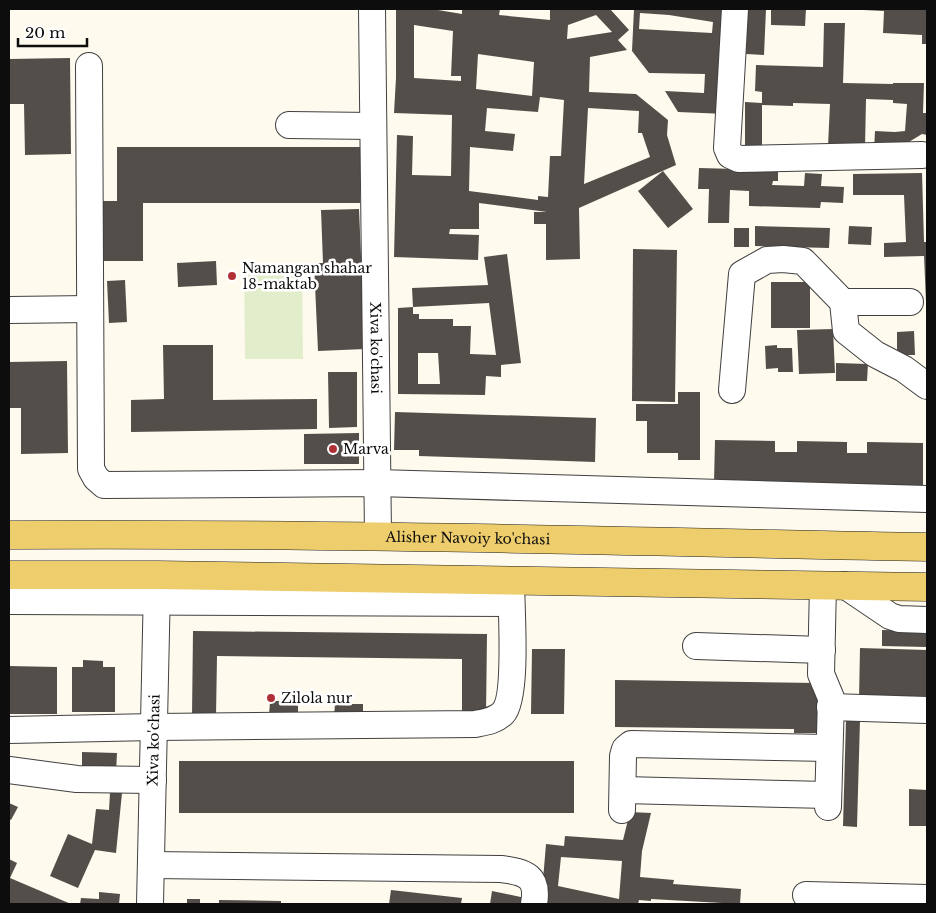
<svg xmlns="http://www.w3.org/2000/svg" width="936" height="913" font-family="'Libre Baskerville',serif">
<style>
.pitch{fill:#e2edcb}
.building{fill:#544e4a;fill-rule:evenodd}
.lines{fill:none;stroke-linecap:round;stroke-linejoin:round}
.minor-casing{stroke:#404040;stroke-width:28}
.major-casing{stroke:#1e1e1e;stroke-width:29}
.minor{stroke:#fff;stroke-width:26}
.major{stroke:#eecd6d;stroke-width:28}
.poi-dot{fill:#b13037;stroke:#fff;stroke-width:2}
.labels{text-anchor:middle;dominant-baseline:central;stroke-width:5;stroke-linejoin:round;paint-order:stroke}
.poi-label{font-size:14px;fill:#0d0d0d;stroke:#fff;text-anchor:start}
.street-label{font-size:14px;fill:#0d0d0d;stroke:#fff}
</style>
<rect width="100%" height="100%" fill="#fefaed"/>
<path class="pitch" d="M302 264 303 359H245L244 265Z"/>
<g class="building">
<path d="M396 9H432L462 14V9H500L499 15 550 20V9H610L629 30 618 40 627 50 590 57 589 92 636 94 668 120 667 135 676 165 579 208 580 259 546 260V224H534V212H547L479 203V229H450L449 234 479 235 478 260 394 257 397 135 413 136 412 175 451 176 452 115 394 113 396 78ZM596 15 612 32 567 39 568 25ZM414 25 453 31 451 76H461V81L414 78ZM478 54 534 62 532 96 476 89ZM540 97 564 100 561 156H550L548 197 538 196V200L469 191 470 147 513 151 515 134 485 131 487 108 538 112ZM588 108 639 111 638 133H642L650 157 584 184Z"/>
<path d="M634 9H730L726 114 678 112 665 91 704 93 705 74 649 73 632 51ZM640 13 669 15 713 22 712 33 639 29Z"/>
<path d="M747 9H766L764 55 746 54Z"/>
<path d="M771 9H806L805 26 771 25Z"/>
<path d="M863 9H927V44H922V35L883 33 884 11 863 10Z"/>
<path d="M824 23H845L843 83 893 84V83H924L923 113H927V135L922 134 894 151 874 150 875 131 895 132 905 131 907 104 893 103V100L866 99 865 148 828 146 830 104 793 103V106L762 105V150H745V102L762 103V92L755 91 756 65 823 67Z"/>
<path d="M70 58 71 154 25 155 24 104H9V59Z"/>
<path d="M117 147H360V203H143V261H98V201H117Z"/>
<path d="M699 168 778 170V181H773L772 185 804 186 805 173 822 174 821 186 844 187 843 203 821 202 820 208 749 206V191L730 190 729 223H708L709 189H698Z"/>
<path d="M663 171 693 209 668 228 638 191Z"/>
<path d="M922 173 924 242H927V302H926L924 256 884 257V243L906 242 904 195H853V174Z"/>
<path d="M359 209 365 349 318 351 314 263H323L321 210Z"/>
<path d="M755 226 830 228 829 248 755 246Z"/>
<path d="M849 226 872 227 871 245 848 244Z"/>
<rect x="734" y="228" width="15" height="19"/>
<path d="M633 249 677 250 675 402 632 401Z"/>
<path d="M507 254 521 363 501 365V377L486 376 485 395 398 394V308L413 307V314H419V319H453V326H471L470 354 496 355 489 303 413 307 412 288 488 285 484 257ZM418 353H438L440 384H418Z"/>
<path d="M216 261 217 285 178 287 177 263Z"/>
<path d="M125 280 127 322 109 323 107 281Z"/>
<rect x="771" y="282" width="39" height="46"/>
<path d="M833 329 835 373 799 374 797 330Z"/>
<path d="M914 331 915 355H897V332Z"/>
<path d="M163 345H213V400L317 399V429L131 432V400L164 399Z"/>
<path d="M777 345V348H792L793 372H778V368L766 369 765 346Z"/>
<path d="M67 361 68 453 21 454V408H9V362Z"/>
<path d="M836 363 868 364 867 381H836Z"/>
<path d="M328 372H357V427L329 428Z"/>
<path d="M678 392H700V460H678V453H647V421H636V404H678Z"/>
<path d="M395 412 596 418 595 462 419 456V450H394Z"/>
<path d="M359 433V464H304V434Z"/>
<path d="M715 440 775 441V452H797V441L847 442V453H867V442L923 443V486L714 482Z"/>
<path d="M882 630 927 631 926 647 882 646Z"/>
<path d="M193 631 487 634 486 715H462V659L217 656 216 716H192Z"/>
<path d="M860 648 927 650V700L859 699Z"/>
<path d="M532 649H565L564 714H531Z"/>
<path d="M83 660 103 661V667H115V712H72V667H83Z"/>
<path d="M9 666 57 667V714H9Z"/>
<path d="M615 680 818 683 817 733H794V729L615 727Z"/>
<path d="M270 701H298V716H269Z"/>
<path d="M335 704H363V718L334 717Z"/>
<path d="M846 719 860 720 857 827 843 826Z"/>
<path d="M82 752 117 753 116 773H82Z"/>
<rect x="179" y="761" width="395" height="52"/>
<path d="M909 789 927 790V826H909Z"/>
<path d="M110 793H122L116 853 95 850 78 888 50 876 68 834 92 844 96 809 109 810Z"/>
<path d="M9 803 18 807 11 820 9 819Z"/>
<path d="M630 812 651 813 642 851 640 877 674 880 673 884 741 889 740 904 651 899V901L639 900 638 904H541L546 844 564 846 565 836 623 840ZM561 857 622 861 619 899 558 886Z"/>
<path d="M9 859 17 863 10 878 71 904H9Z"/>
<path d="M391 890 462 898 461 904H389Z"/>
<path d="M492 891 530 899 528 904H490Z"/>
<path d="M99 892 120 894 119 904H80L81 898 99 899Z"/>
<rect x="187" y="899" width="13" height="5"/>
<path d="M219 900 281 901V904H219Z"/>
</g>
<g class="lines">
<defs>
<g id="minor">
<path id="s1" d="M372 9 378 536"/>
<path d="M735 9 727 148 730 155 739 159 922 155"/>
<path d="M89 66 91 469 96 478 104 485 377 483 927 499"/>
<path d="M289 125 373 126"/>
<path d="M843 302H910"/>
<path d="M9 310 90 309"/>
<path d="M732 390 742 274 767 260 783 259 803 261 843 302 846 331 875 354 904 369 927 386"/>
<path d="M823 585 821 674 831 698 828 807"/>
<path d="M844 585 890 616 899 619 927 620"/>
<path d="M9 601 511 603"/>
<path d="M696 646 822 650"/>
<path d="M830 707 927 710"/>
<path d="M9 730 154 727 475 724C485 722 495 721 503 713 518 697 511 605 511 580"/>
<path d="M9 770 77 779 153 780"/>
<path d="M623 790 828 795"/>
<path d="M622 810 623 756 625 749 631 744 829 748"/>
<path d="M152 865 501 869C525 872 539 876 534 904"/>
<path d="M806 895 927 898"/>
<path id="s2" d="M150 904 157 586"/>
</g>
<g id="major">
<path id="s3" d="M9 535C315 533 621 541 927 547"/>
<path d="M9 575H157L927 587"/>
</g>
</defs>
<use href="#minor" class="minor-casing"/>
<use href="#major" class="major-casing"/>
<use href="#minor" class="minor"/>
<use href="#major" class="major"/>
</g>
<g class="poi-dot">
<circle cx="232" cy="276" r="5"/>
<circle cx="333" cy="449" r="5"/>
<circle cx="271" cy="698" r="5"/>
</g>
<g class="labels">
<g class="poi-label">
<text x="242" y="268">Namangan shahar<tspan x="242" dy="16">18-maktab</tspan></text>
<text x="343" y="449">Marva</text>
<text x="281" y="698">Zilola nur</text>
</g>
<g class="street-label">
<text stroke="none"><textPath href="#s1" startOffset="339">Xiva ko'chasi</textPath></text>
<text stroke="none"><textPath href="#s3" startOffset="459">Alisher Navoiy ko'chasi</textPath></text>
<text stroke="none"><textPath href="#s2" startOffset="164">Xiva ko'chasi</textPath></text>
</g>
</g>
<rect width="936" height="913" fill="none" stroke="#0d0d0d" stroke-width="20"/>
<path d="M18 38v8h69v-8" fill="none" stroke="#0d0d0d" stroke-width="2.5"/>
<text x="25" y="38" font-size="15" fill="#0d0d0d" stroke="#ffffff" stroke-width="4" paint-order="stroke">20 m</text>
</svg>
